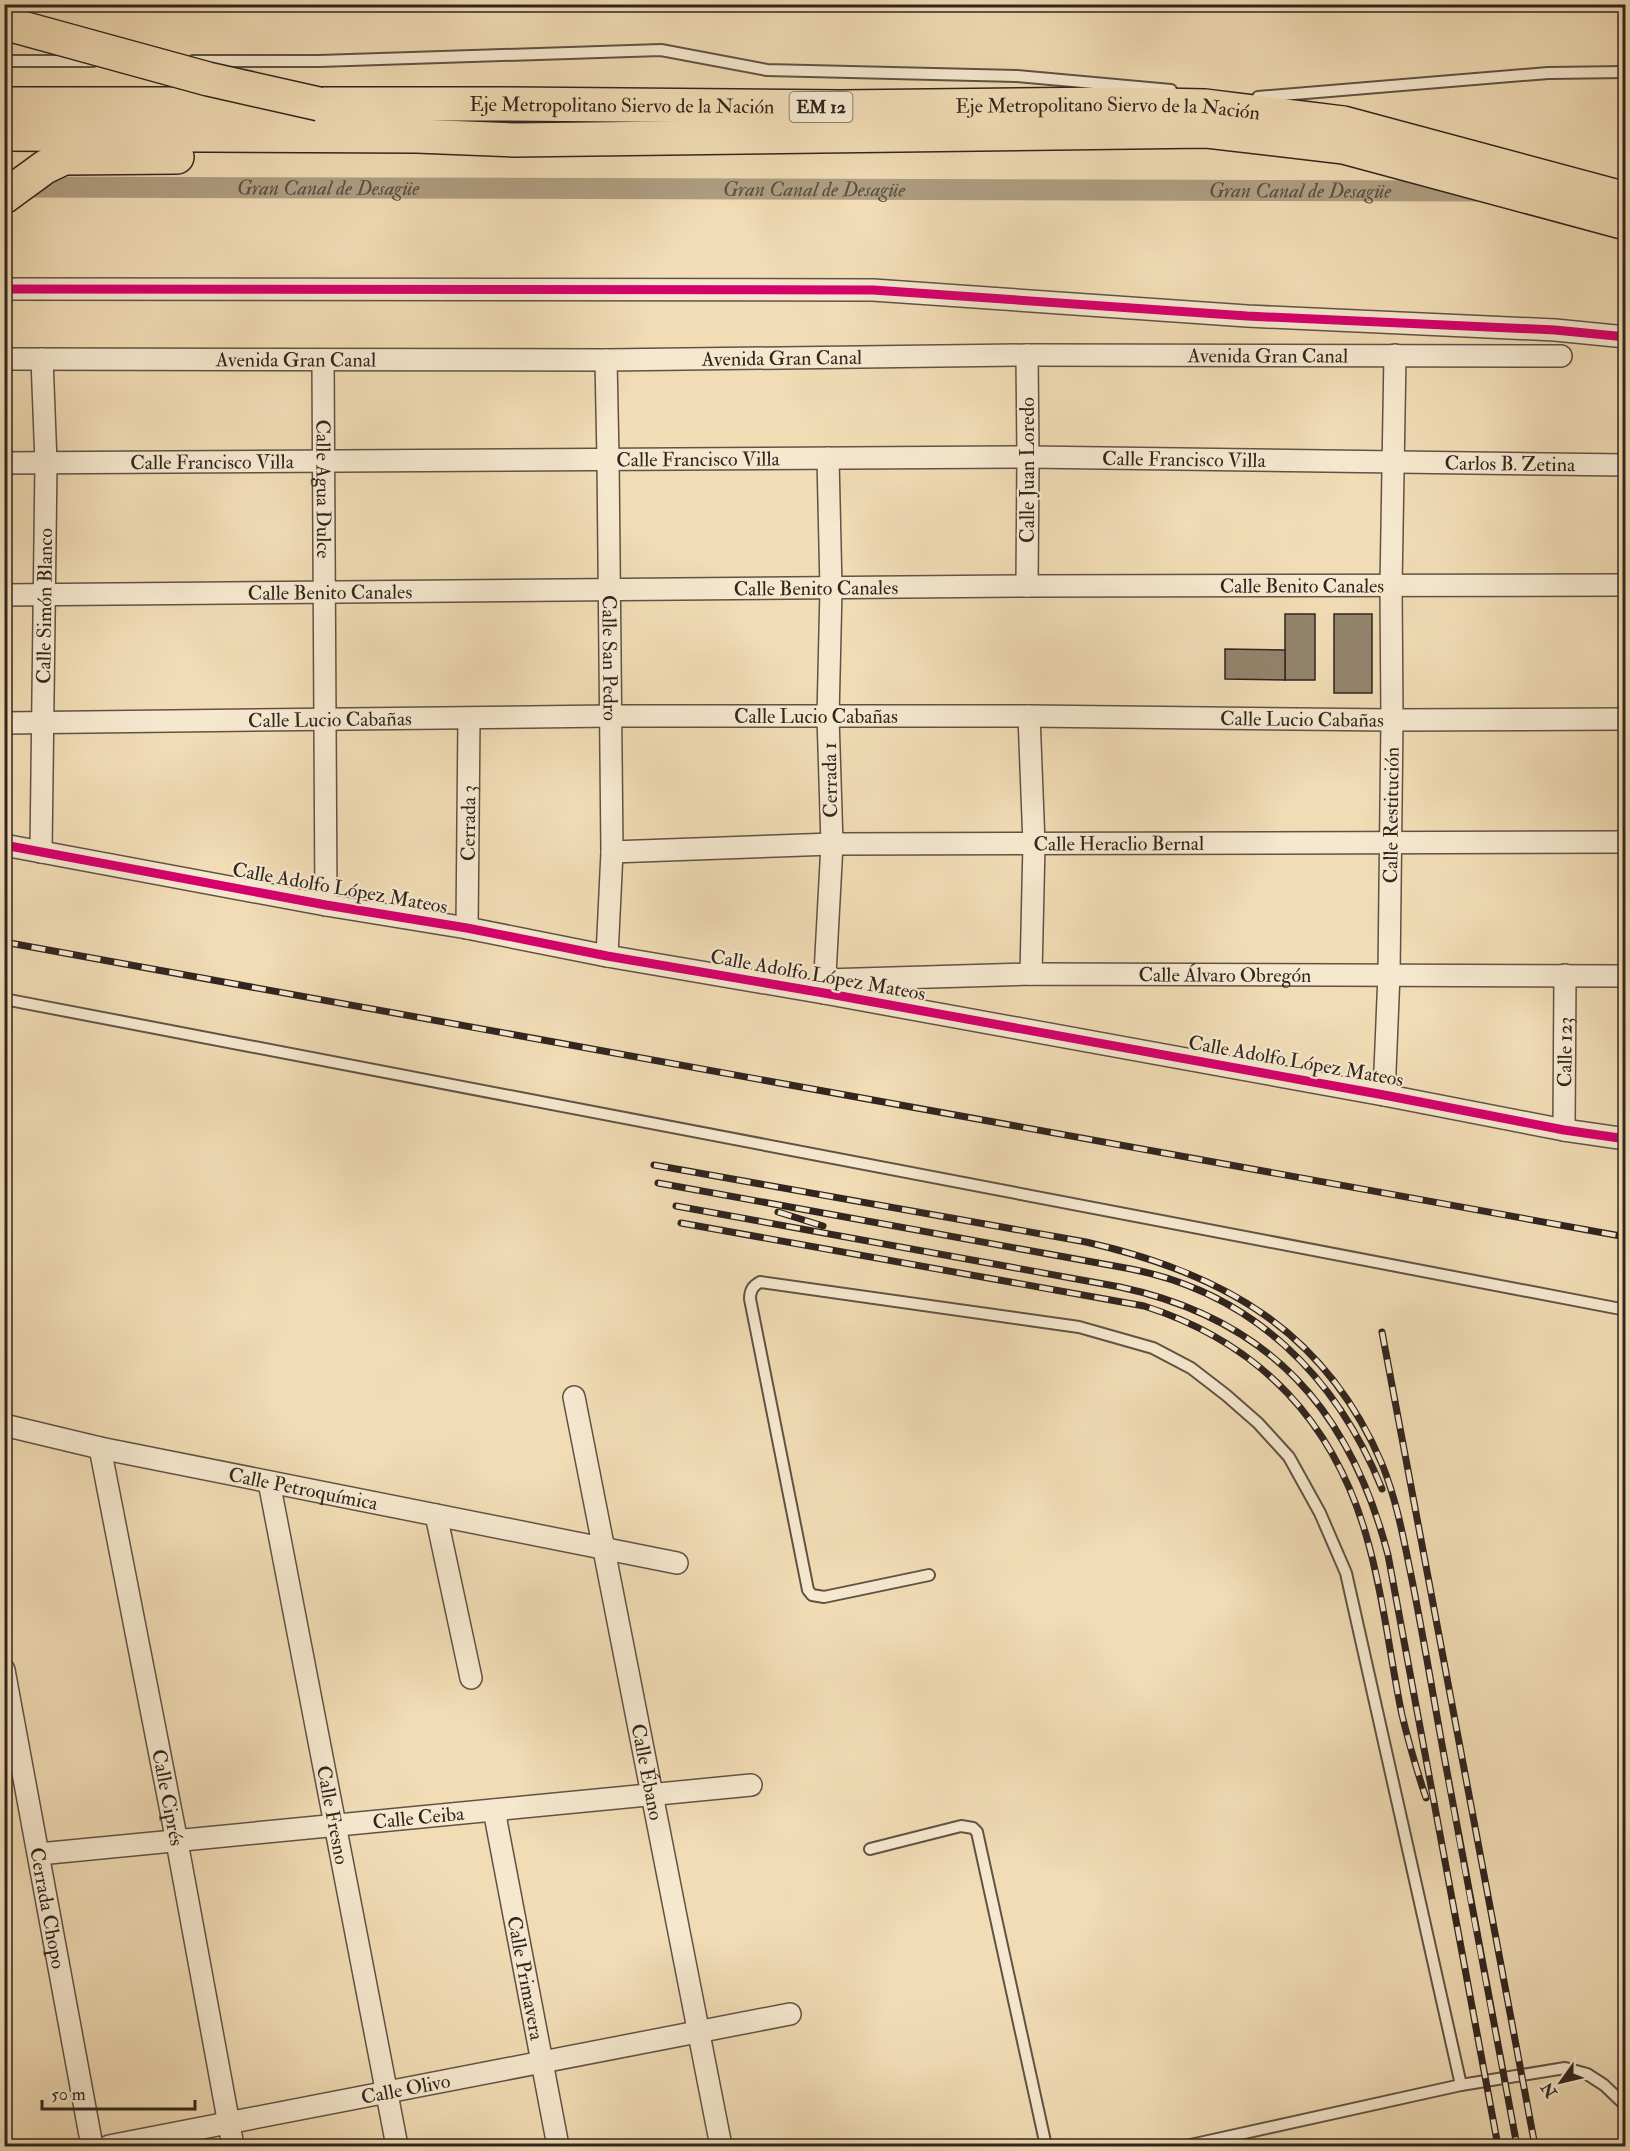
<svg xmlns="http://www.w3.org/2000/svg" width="1630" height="2151" font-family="'IM FELL Double Pica',serif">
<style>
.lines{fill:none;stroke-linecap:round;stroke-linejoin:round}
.canal{stroke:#af9e82;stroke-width:21}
.building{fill:#94846d;stroke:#30251f;stroke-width:1.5}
.lane-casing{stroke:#605344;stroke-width:14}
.street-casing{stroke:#605344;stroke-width:24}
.highway-casing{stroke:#30251f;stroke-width:36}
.lane{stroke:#f6e8cf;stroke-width:10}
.street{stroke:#f6e8cf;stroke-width:21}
.highway{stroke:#f1dcb5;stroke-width:33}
.rail-casing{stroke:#30251f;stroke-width:7}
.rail{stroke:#f6e8cf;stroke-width:4.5;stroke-dasharray:14;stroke-linecap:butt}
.highway-bridge-casing{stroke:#30251f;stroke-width:36;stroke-linecap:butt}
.highway-bridge{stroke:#f1dcb5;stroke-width:33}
.cycleway-casing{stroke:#f6e8cf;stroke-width:13}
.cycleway{stroke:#d6006c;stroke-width:9}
.labels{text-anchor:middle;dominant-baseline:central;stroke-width:4.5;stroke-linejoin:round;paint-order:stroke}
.shield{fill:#f6e8cf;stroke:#6b6054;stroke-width:1.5}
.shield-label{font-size:18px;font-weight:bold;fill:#30251f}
.street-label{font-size:20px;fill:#30251f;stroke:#f6e8cf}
.water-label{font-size:21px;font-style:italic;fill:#5c4f42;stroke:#f6e8cf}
</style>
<rect width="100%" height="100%" fill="#f1dcb5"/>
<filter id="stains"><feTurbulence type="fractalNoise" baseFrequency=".00333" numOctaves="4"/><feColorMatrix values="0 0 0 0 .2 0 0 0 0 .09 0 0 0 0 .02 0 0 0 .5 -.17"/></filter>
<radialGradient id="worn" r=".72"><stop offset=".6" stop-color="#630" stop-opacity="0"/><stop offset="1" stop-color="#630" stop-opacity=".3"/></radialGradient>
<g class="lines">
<path class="canal" id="s1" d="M18 187 1475 191"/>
</g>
<g class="building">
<rect x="1285" y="614" width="30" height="66"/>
<rect x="1334" y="614" width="38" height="79"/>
<path d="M1225 649 1285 650V680L1225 679Z"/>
</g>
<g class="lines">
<defs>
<g id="lane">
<path d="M4 61H93"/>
<path d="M193 61H319L661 50 767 70 1017 76 1171 90"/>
<path d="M1258 97 1548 73 1626 72"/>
<path d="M4 999 1626 1310"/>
<path d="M929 1575 824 1597 812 1595 808 1590 750 1299C750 1290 753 1286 760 1282L1079 1327 1153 1348 1191 1368 1226 1395 1258 1423 1289 1457 1320 1513 1346 1573 1461 2085 1186 2146"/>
<path d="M870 1849 961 1826 973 1828 977 1832 1046 2146"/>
<path d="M1461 2085 1565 2068 1587 2074 1604 2085 1626 2106"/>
</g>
<g id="street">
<path d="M4 289 873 290 1247 316 1555 330 1626 337"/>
<path d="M1027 355 1028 457 1027 586"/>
<path id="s2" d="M4 359 606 360 1027 355 1561 356"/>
<path id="s3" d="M323 360 326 905"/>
<path id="s4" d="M606 360 608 459 612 852 607 956"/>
<path id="s5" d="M4 463 1028 457 1626 465"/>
<path id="s6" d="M4 595 1027 586 1626 585"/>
<path d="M1029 716 1034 844 1031 974"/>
<path id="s7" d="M4 723 611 716H1029L1392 720 1626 719"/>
<path d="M4 845 326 905 467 928 607 956 824 993 1384 1095 1564 1130 1626 1139"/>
<path id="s8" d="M41 852 46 463 42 359"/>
<path id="s9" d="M612 852 832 844 1626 842"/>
<path id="s10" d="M467 928 469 719"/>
<path id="s11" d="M825 980 1031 974 1626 976"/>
<path d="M824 993 832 844 828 717 831 589 828 458"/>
<path id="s12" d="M1384 1095 1389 974 1392 720 1391 587 1395 355"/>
<path id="s13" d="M1564 1130 1565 975"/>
<path id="s14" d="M574 1397 721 2146"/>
<path id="s15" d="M4 1425 100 1448 677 1563"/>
<path id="s16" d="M100 1448 177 1842 233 2146"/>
<path id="s17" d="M269 1482 397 2146"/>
<path d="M436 1515 471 1678"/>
<path id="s18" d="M4 1670 92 2146"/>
<path id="s19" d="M494 1810 558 2146"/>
<path id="s20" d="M39 1854 751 1785"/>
<path id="s21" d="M109 2146 790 2014"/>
</g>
<g id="highway">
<path id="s22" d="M4 104H509L841 107 1113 104 1205 106 1343 123 1626 199"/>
<path d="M4 134 417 136 514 140 1207 131 1344 147 1626 223"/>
<path d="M4 197 45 167 64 158 177 157"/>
</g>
</defs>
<use href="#lane" class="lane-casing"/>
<use href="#street" class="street-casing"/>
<use href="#highway" class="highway-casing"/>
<use href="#lane" class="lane"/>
<use href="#street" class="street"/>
<use href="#highway" class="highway"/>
<defs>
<g id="rail">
<path d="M4 942 1626 1237"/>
<path d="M654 1165 1086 1242C1222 1273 1325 1330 1382 1464 1397 1501 1404 1541 1412 1580 1424 1640 1434 1701 1445 1761 1468 1890 1493 2018 1517 2146"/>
<path d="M658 1183 1131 1269C1253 1293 1337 1377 1382 1489"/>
<path d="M676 1206 1120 1287C1269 1319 1350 1409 1388 1555L1498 2146"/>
<path d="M778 1212 823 1226"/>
<path d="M681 1223 1144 1306C1261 1343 1336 1424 1368 1542 1384 1598 1390 1658 1402 1715 1409 1744 1417 1771 1426 1798"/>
<path d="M1382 1332 1535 2146"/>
</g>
</defs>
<use href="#rail" class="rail-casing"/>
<use href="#rail" class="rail"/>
<defs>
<path id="highway-bridge" d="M4 23 208 79 319 104"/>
</defs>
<use href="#highway-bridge" class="highway-bridge-casing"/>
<use href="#highway-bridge" class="highway-bridge"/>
<defs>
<g id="cycleway">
<path d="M4 289 873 290 1247 316 1555 330 1626 337"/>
<path d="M4 845 326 905 467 928 607 956 824 993 1384 1095 1564 1130 1626 1139"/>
</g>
</defs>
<use href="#cycleway" class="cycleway-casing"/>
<use href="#cycleway" class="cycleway"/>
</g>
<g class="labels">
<rect class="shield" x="789.5" y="92" width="63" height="30" rx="4.5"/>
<g class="shield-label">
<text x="821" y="107">EM 12</text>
</g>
<g class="street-label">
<text stroke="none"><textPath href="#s22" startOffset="618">Eje Metropolitano Siervo de la Nación</textPath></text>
<text stroke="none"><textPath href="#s22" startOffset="1104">Eje Metropolitano Siervo de la Nación</textPath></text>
<text stroke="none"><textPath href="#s2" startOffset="1264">Avenida Gran Canal</textPath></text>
<text stroke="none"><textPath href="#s2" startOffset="778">Avenida Gran Canal</textPath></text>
<text stroke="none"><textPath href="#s2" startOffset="292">Avenida Gran Canal</textPath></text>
<text stroke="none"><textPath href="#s5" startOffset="694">Calle Francisco Villa</textPath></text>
<text stroke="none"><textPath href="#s5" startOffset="1180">Calle Francisco Villa</textPath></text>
<text stroke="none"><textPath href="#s5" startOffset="208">Calle Francisco Villa</textPath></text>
<text stroke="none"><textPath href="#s5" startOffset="1506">Carlos B. Zetina</textPath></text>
<text transform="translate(1027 470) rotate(-90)">Calle Juan Loredo</text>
<text stroke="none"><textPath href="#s3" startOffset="129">Calle Agua Dulce</textPath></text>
<text stroke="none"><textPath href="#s6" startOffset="1298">Calle Benito Canales</textPath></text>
<text stroke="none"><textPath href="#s6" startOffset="812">Calle Benito Canales</textPath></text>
<text stroke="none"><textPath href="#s6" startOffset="326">Calle Benito Canales</textPath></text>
<text stroke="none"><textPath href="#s8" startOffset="246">Calle Simón Blanco</textPath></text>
<text stroke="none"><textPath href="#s4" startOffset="298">Calle San Pedro</textPath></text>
<text stroke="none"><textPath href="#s7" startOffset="812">Calle Lucio Cabañas</textPath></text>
<text stroke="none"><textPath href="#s7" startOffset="1298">Calle Lucio Cabañas</textPath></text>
<text stroke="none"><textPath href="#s7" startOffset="326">Calle Lucio Cabañas</textPath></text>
<text transform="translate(830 780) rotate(-91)">Cerrada 1</text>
<text stroke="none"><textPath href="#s12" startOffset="280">Calle Restitución</textPath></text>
<text stroke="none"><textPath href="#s10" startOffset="105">Cerrada 3</textPath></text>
<text stroke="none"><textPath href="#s9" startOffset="507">Calle Heraclio Bernal</textPath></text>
<text transform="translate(340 888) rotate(10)">Calle Adolfo López Mateos</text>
<text stroke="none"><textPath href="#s11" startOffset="400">Calle Álvaro Obregón</textPath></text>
<text transform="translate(818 975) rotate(10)">Calle Adolfo López Mateos</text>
<text stroke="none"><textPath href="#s13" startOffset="78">Calle 123</textPath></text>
<text transform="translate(1296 1061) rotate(10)">Calle Adolfo López Mateos</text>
<text stroke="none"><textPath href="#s15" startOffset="306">Calle Petroquímica</textPath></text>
<text stroke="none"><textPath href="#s14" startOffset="382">Calle Ébano</textPath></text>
<text stroke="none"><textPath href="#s16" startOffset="356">Calle Ciprés</textPath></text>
<text stroke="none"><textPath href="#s17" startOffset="339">Calle Fresno</textPath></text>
<text stroke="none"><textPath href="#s20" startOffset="381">Calle Ceiba</textPath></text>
<text stroke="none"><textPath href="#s18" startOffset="242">Cerrada Chopo</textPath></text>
<text stroke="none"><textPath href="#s19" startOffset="171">Calle Primavera</textPath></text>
<text stroke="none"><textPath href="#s21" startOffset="302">Calle Olivo</textPath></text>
</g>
<g class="water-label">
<text stroke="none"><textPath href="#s1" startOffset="310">Gran Canal de Desagüe</textPath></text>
<text stroke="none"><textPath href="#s1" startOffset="796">Gran Canal de Desagüe</textPath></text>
<text stroke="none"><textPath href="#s1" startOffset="1282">Gran Canal de Desagüe</textPath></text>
</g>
</g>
<rect width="1630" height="2151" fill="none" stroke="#f1dcb5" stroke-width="24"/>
<rect x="6" y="6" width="1618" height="2139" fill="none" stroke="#30251f" stroke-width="3"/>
<rect x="12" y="12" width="1606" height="2127" fill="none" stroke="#30251f" stroke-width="1.5"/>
<g transform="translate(1561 2082) rotate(236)" stroke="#f6e8cf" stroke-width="4.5" paint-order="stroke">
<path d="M0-4.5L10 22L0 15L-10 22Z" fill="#30251f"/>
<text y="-9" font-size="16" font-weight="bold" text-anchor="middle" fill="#30251f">N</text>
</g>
<path d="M42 2100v9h153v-9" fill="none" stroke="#30251f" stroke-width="3"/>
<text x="51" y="2100" font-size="18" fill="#30251f" stroke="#f6e8cf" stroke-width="4.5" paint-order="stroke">50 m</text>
<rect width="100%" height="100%" filter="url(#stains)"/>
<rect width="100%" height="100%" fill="url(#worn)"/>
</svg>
